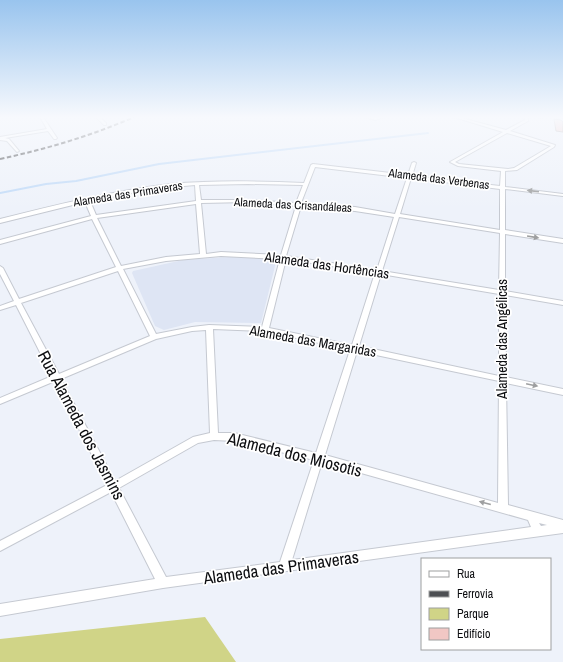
<svg xmlns="http://www.w3.org/2000/svg" width="563" height="662" font-family="'Archivo Narrow',sans-serif">
<style>
.built{fill:#dee5f4}
.green{fill:#d0d487}
.lines{fill:none;stroke-linecap:round;stroke-linejoin:round}
.stream{stroke:#c2dbf8;stroke-width:2}
.building{fill:#f1c7c4;stroke:#a79d9c}
.lane-casing{stroke:#c5c9d1;stroke-width:3}
.street-casing{stroke:#c5c9d1;stroke-width:2}
.lane{stroke:#fff;stroke-width:2}
.street{fill:#fff;fill-rule:evenodd}
.rail{stroke:#4d4f53;stroke-width:2;stroke-dasharray:4.5 2.5;stroke-linecap:butt}
.oneway{fill:#9e9fa0}
.labels{text-anchor:middle;dominant-baseline:central;stroke-width:3.5;stroke-linejoin:round;paint-order:stroke}
.far-street-label{font-size:12px;fill:#0d0e11;stroke:#fff}
.street-label{font-size:14px;fill:#0d0e11;stroke:#fff}
.near-street-label{font-size:17px;fill:#0d0e11;stroke:#fff}
</style>
<rect width="100%" height="100%" fill="#eef2fa"/>
<path class="built" d="M229 257 271 259 276 262 261 323 195 322 164 330 155 326 132 273 133 271 183 260Z"/>
<path class="green" d="M205 617 236 662H0V639Z"/>
<g class="lines">
<path class="stream" d="M0 193 46 184 76 181 159 164 428 133"/>
</g>
<path class="building" d="M554 119 561 120 563 122V132L556 131Z"/>
<g class="lines">
<defs>
<path id="lane" d="M540 117H542"/>
<g id="street">
<path d="M40 117H43L57 138 56 139H54L48 131 5 138 9 139 19 151 17 152 7 141 0 140V137L47 129Z"/>
<path d="M96 117H99L106 123V125H104Z"/>
<path d="M366 117C369 117 381 117 384 117L375 120Z"/>
<path d="M454 117H458L506 130 525 120 526 117H528V121L510 131 555 145 554 147 517 170 505 171V187L563 194V196L505 189V230L563 239V243L505 234V291L563 301V305L505 295 506 377 563 389V395L506 383 508 505 563 520V533L163 588 0 616V604L155 579 111 492 0 551V541L107 485 55 381 0 404V398L52 376 16 305 0 310V306L14 301 0 274V266L3 268 19 299 116 267 92 219 0 244V240L91 216 85 202 0 223V219C56 205 112 191 170 184 215 180 260 181 304 183L311 165 313 164 408 175 412 163 414 162 416 163 412 176 500 186 501 171 458 166 450 162 503 132ZM507 133 551 146 514 168 508 169 459 164 455 162ZM315 167 407 178 395 214 355 207 301 203ZM411 178 500 189V230L400 214ZM248 184 303 185 296 203 248 200H201L199 185ZM195 185 196 201 96 215 90 201 152 189ZM248 202 296 206 281 255 221 252 206 254 201 203ZM196 204 200 254 166 257 121 266 97 218ZM301 206 355 211 394 217 377 270 286 256ZM399 217 500 233 499 290 382 271ZM221 256 280 259 262 327 209 325 192 327 156 334 123 269 166 261ZM286 259 375 273 352 345 269 328ZM118 271 150 336 59 374 21 303ZM381 274 499 294V376L359 346ZM213 329 265 331 350 350 316 453 234 433H218ZM206 330 210 433 193 437 115 481 61 379 156 339 192 331ZM357 351 499 381 498 503 325 455ZM214 440 234 441 314 460 280 562 166 577 119 488 198 443ZM322 462 528 520 531 527 292 560ZM539 523 547 525 541 526Z"/>
</g>
</defs>
<use href="#lane" class="lane-casing"/>
<use href="#street" class="street-casing"/>
<use href="#lane" class="lane"/>
<use href="#street" class="street"/>
<path class="rail" d="M0 159C46 149 91 136 134 117"/>
</g>
<defs><path id="oneway-solid" d="M-6-.8H1V-3.2L6.5 0L1 3.2V.8H-6Z"/></defs>
<g class="oneway">
<use href="#oneway-solid" transform="translate(533 191) rotate(-173)"/>
<use href="#oneway-solid" transform="translate(533 237) rotate(9)"/>
<use href="#oneway-solid" transform="translate(532 385) rotate(12)"/>
<use href="#oneway-solid" transform="translate(485 503) rotate(-165)"/>
</g>
<linearGradient id="sky" x2="0" y2="1"><stop stop-color="#99c4ee"/><stop offset="0.56" stop-color="#f7f9fd"/><stop offset="1" stop-color="#f7f9fd" stop-opacity="0"/></linearGradient>
<rect width="563" height="209" fill="url(#sky)"/>
<g class="labels">
<g class="far-street-label">
<text transform="translate(439 179) rotate(7)">Alameda das Verbenas</text>
<text transform="translate(128 194) rotate(-9)">Alameda das Primaveras</text>
<text transform="translate(293 205) rotate(3)">Alameda das Crisandáleas</text>
</g>
<g class="street-label">
<text transform="translate(327 265) rotate(8)">Alameda das Hortências</text>
<text transform="translate(502 339) rotate(-90)">Alameda das Angélicas</text>
<text transform="translate(313 341) rotate(10)">Alameda das Margaridas</text>
</g>
<g class="near-street-label">
<text transform="translate(82 425) rotate(62)">Rua Alameda dos Jasmins</text>
<text transform="translate(295 454) rotate(14)">Alameda dos Miosotis</text>
<text transform="translate(281 567) rotate(-8)">Alameda das Primaveras</text>
</g>
</g>
<rect x="421" y="558" width="130" height="92" fill="#ffffff" stroke="#9e9fa0"/>
<rect x="429" y="571" width="20" height="6" fill="#ffffff" stroke="#9e9fa0"/>
<text x="457" y="578" font-size="12" fill="#0d0e11">Rua</text>
<rect x="429" y="591" width="20" height="6" fill="#4d4f53" stroke="#9e9fa0"/>
<text x="457" y="598" font-size="12" fill="#0d0e11">Ferrovia</text>
<rect x="429" y="608" width="20" height="12" fill="#d0d487" stroke="#9e9fa0"/>
<text x="457" y="618" font-size="12" fill="#0d0e11">Parque</text>
<rect x="429" y="628" width="20" height="12" fill="#f1c7c4" stroke="#9e9fa0"/>
<text x="457" y="638" font-size="12" fill="#0d0e11">Edifício</text>
</svg>
